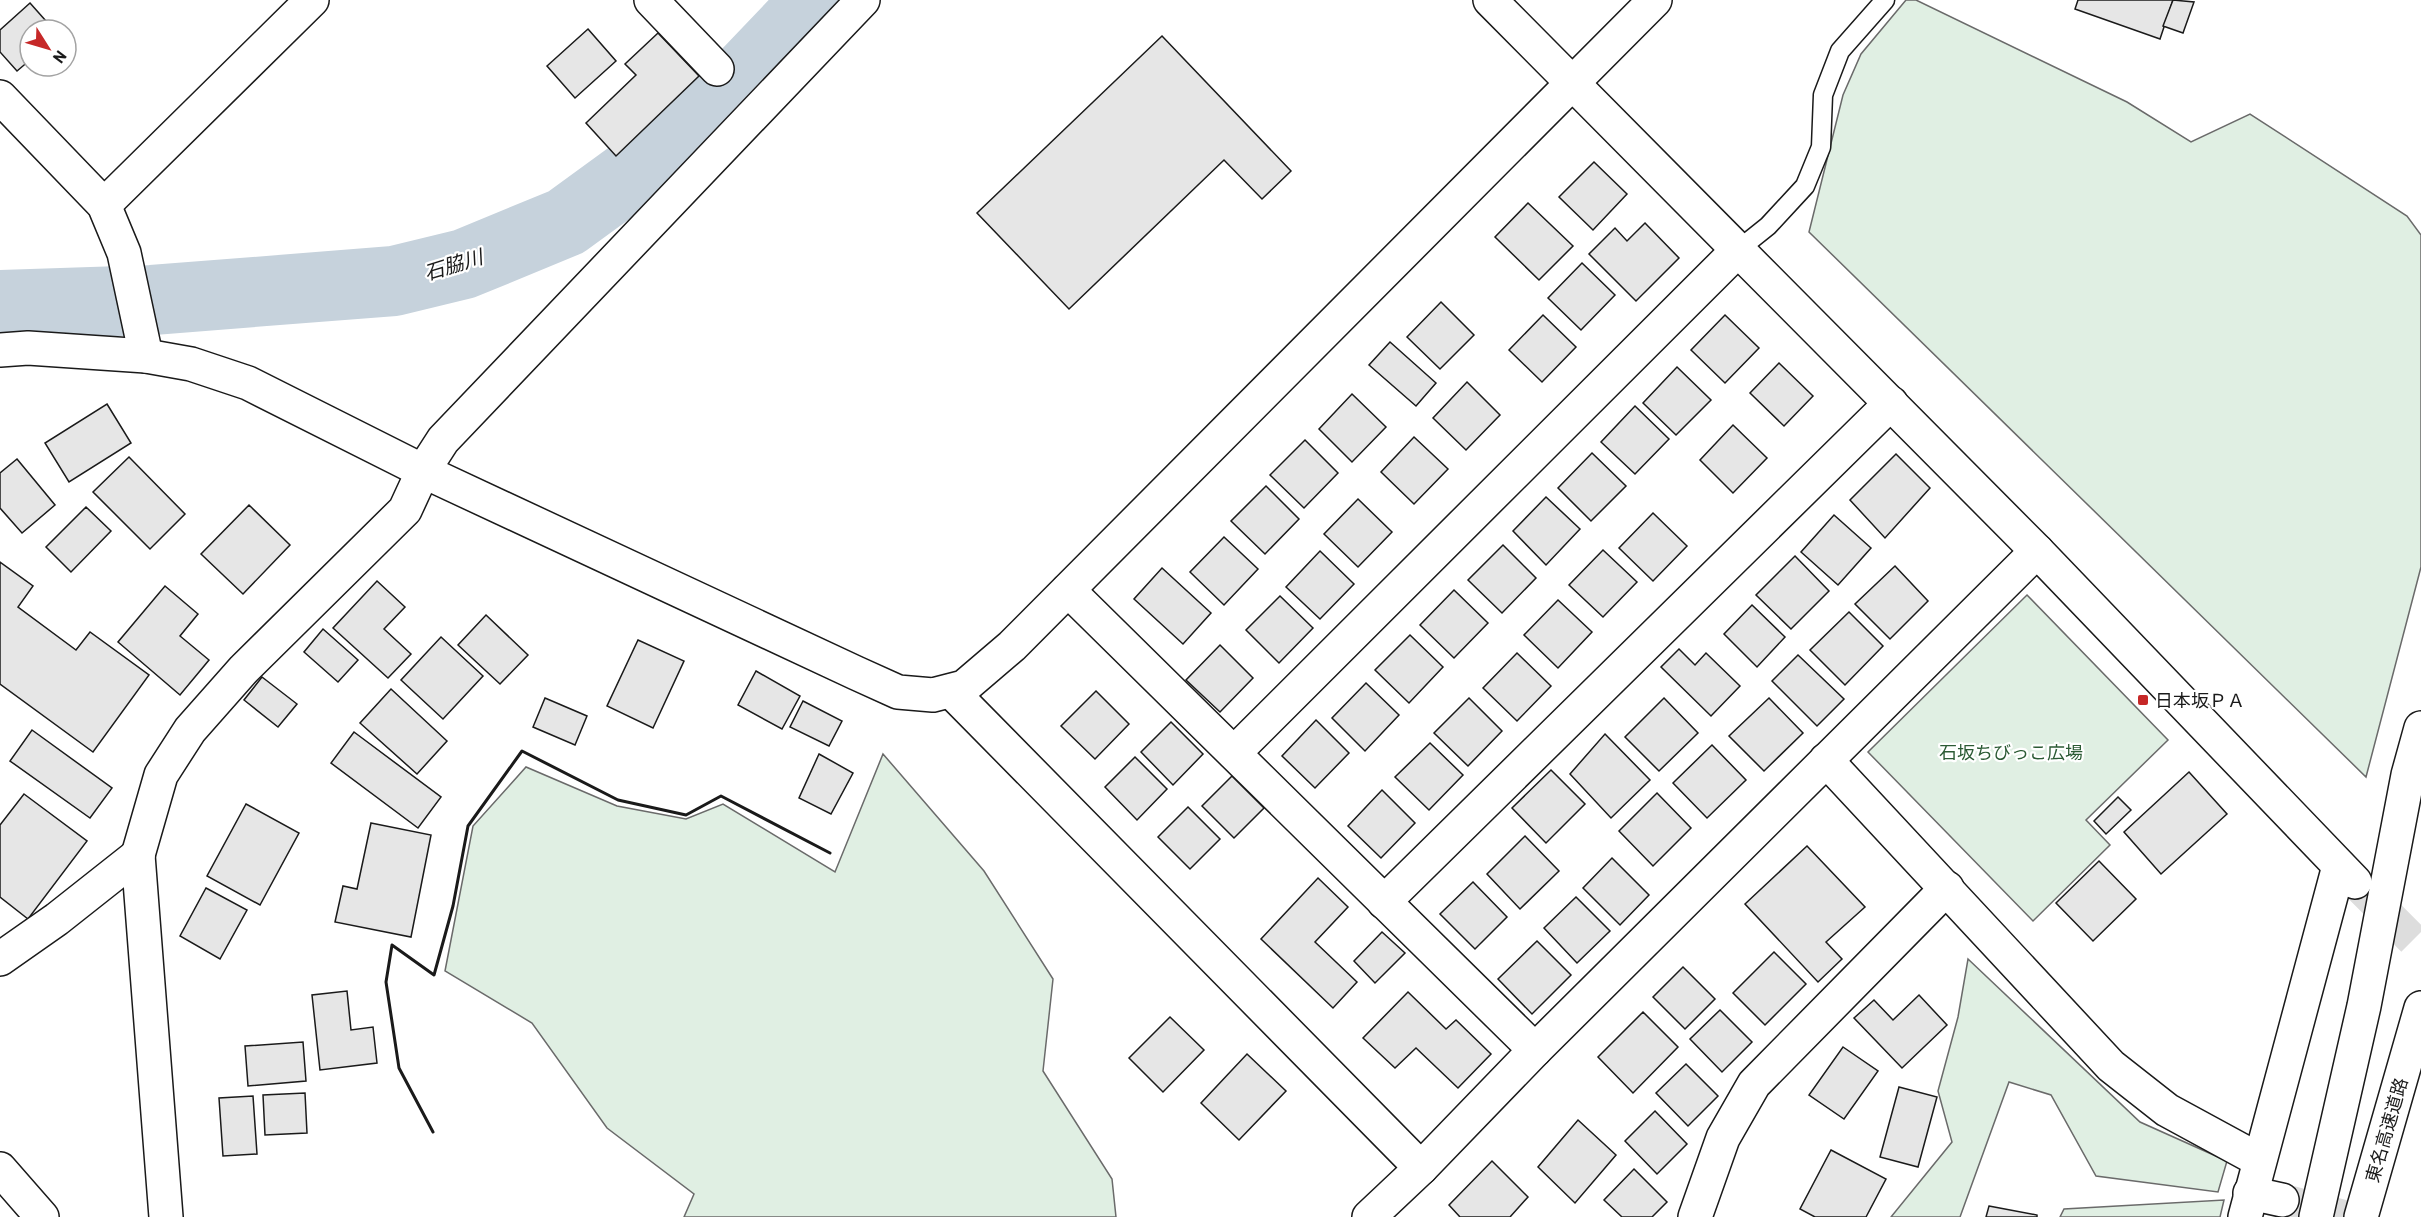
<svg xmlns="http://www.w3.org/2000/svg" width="2421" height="1217" font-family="Barlow,'Noto Sans JP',sans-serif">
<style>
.green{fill:#e0efe3;stroke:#6a6a6a;stroke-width:1.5}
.water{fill:#c6d2dc;stroke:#6a6a6a;stroke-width:1.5}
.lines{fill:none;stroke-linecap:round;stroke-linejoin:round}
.river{stroke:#c6d2dc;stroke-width:70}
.building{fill:#e6e6e6;stroke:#1a1a1a;stroke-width:1.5}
.minor-tunnel{stroke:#ddd;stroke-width:33;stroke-dasharray:33 16;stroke-linecap:butt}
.service-casing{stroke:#1a1a1a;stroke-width:21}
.minor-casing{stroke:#1a1a1a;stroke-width:36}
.tertiary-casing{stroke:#1a1a1a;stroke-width:36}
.motorway-casing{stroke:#1a1a1a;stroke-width:36}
.service{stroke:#fff;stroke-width:18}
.minor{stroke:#fff;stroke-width:33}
.tertiary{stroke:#fff;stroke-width:33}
.motorway{stroke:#fff;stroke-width:33}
.wall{stroke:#1a1a1a;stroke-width:3}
.poi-dot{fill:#c62828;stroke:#fff;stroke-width:2}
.labels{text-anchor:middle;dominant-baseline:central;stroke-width:4.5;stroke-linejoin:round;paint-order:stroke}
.poi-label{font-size:18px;fill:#1a1a1a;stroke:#fff;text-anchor:start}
.park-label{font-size:18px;fill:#2b5a34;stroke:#fff}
.street-label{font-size:18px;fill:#1a1a1a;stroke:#fff}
.water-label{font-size:20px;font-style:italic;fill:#1a1a1a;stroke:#fff}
</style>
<rect width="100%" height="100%" fill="#fff"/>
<g class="green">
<path d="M1906 0H1916L2127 102 2191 142 2250 114 2407 216 2421 235V567L2366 777 1809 232 1843 95 1861 54Z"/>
<path d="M2027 595 2168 740 2086 820 2110 845 2033 921 1868 752Z"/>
<path d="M883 754 984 871 1053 979 1043 1071 1112 1179 1116 1217H684L694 1194 607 1128 532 1023 445 971 473 826 526 767 617 806 686 819 723 804 835 872Z"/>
<path d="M1968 959 2140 1122 2227 1161 2218 1192 2096 1176 2051 1095 2009 1082 1960 1217H1891L1952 1142 1938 1091 1958 1017Z"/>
<path d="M2224 1200 2220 1217H2060L2064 1209Z"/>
</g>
<path class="water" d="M179 277 211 309 195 315 0 318V284Z"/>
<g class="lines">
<path class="river" d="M0 305 152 300 394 281 464 264 566 222 695 128 817 0"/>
</g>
<g class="building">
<path d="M2078 0H2173L2160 39 2075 9Z"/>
<path d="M2173 0 2194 2 2183 33 2163 26Z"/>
<path d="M30 3 54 30H30V60L17 71 0 52V30Z"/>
<path d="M588 29 616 61 575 98 547 66Z"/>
<path d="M658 33 699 76 616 156 586 123 636 75 625 64Z"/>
<path d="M1162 36 1291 171 1262 199 1224 160 1069 309 977 213Z"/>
<path d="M1594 162 1627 194 1593 230 1559 197Z"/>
<path d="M1528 203 1573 246 1539 280 1495 237Z"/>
<path d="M1645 223 1679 258 1636 301 1589 254 1615 228 1627 241Z"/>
<path d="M1582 263 1615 295 1581 330 1548 298Z"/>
<path d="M1441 302 1474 335 1440 369 1407 337Z"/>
<path d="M1543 315 1576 347 1542 382 1509 350Z"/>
<path d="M1725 315 1759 348 1725 383 1691 350Z"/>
<path d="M1390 342 1436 383 1416 406 1369 365Z"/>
<path d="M1779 363 1813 396 1784 426 1750 393Z"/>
<path d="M1677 367 1711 400 1676 435 1643 403Z"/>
<path d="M1467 382 1500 415 1466 450 1433 418Z"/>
<path d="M1352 394 1386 427 1352 462 1319 429Z"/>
<path d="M107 404 131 443 69 482 45 443Z"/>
<path d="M1635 406 1669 439 1635 474 1601 442Z"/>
<path d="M1733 425 1767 458 1733 493 1700 460Z"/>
<path d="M1414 437 1448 469 1414 504 1381 472Z"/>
<path d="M1305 440 1338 473 1304 508 1270 475Z"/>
<path d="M1592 453 1626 486 1591 521 1558 488Z"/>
<path d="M1896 454 1930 488 1885 538 1850 500Z"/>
<path d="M129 457 185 514 150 549 93 492Z"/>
<path d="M17 459 55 505 22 533 0 508V473Z"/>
<path d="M1266 486 1299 519 1265 554 1231 521Z"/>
<path d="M1546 497 1580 529 1546 565 1513 531Z"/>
<path d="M1358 499 1392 532 1358 567 1324 534Z"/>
<path d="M249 505 290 545 243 594 201 554Z"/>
<path d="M86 507 111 531 71 572 46 547Z"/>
<path d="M1653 513 1687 546 1653 581 1619 548Z"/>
<path d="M1834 515 1871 548 1838 585 1801 552Z"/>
<path d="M1224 537 1258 569 1224 605 1190 572Z"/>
<path d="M1503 545 1536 578 1502 613 1468 580Z"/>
<path d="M1603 550 1637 582 1603 617 1569 585Z"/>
<path d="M1320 551 1354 584 1320 619 1286 587Z"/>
<path d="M1795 556 1829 591 1791 629 1756 595Z"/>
<path d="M0 562 33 586 18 607 76 650 90 632 149 675 93 752 0 684Z"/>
<path d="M1895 566 1928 601 1890 639 1855 604Z"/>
<path d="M1162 568 1211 613 1183 644 1134 599Z"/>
<path d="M377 581 405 607 384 629 411 654 388 678 333 628Z"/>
<path d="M165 586 198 614 180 636 209 660 180 695 118 642Z"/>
<path d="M1454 590 1488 623 1454 658 1420 625Z"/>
<path d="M1280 596 1313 628 1279 663 1246 630Z"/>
<path d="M1558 600 1592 632 1558 668 1524 635Z"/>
<path d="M1752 605 1785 637 1757 667 1724 634Z"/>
<path d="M1849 612 1883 646 1845 685 1810 650Z"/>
<path d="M486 615 528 655 500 684 458 645Z"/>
<path d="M323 629 358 660 338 682 304 652Z"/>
<path d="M1410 635 1443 667 1409 703 1375 670Z"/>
<path d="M441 637 483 676 443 719 401 680Z"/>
<path d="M638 640 684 661 653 728 607 706Z"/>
<path d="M1220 645 1253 678 1220 712 1186 680Z"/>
<path d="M1679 649 1695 665 1706 653 1740 686 1711 716 1661 667Z"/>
<path d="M1517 653 1551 686 1517 721 1483 688Z"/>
<path d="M1798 655 1844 699 1817 726 1772 681Z"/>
<path d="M756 671 800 696 782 729 738 705Z"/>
<path d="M262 677 297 704 278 727 244 700Z"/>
<path d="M1366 683 1399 715 1365 751 1332 718Z"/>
<path d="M391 689 447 741 417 774 360 723Z"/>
<path d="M1096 691 1129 724 1095 759 1061 726Z"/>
<path d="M545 698 587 716 575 745 533 727Z"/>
<path d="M1469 698 1502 731 1468 766 1434 733Z"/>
<path d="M1664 698 1698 733 1659 771 1625 737Z"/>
<path d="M1769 698 1803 733 1764 771 1729 736Z"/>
<path d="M803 701 842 721 829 746 790 727Z"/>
<path d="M1316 720 1349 753 1315 788 1282 756Z"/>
<path d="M1171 722 1203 754 1173 785 1141 752Z"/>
<path d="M32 730 112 788 90 818 10 761Z"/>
<path d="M354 732 441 797 418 828 331 763Z"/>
<path d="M1605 734 1650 780 1611 818 1570 774Z"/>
<path d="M1430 743 1463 775 1429 810 1395 777Z"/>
<path d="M1712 745 1746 780 1707 818 1673 783Z"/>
<path d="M819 754 853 773 831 814 799 798Z"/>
<path d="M1135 757 1167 789 1137 820 1105 787Z"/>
<path d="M1551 770 1585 804 1546 843 1512 808Z"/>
<path d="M2189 772 2227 814 2161 874 2124 832Z"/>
<path d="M1232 776 1264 808 1234 838 1202 806Z"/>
<path d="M1382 790 1415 823 1381 858 1348 826Z"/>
<path d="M1657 793 1691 828 1653 866 1619 831Z"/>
<path d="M24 794 87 841 28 919 0 897V825Z"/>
<path d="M2118 797 2131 810 2106 834 2094 821Z"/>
<path d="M246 804 299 833 260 905 207 876Z"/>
<path d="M1188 807 1220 839 1190 869 1158 837Z"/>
<path d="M371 823 431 835 411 937 335 922 343 886 357 889Z"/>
<path d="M1525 836 1559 871 1520 909 1487 874Z"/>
<path d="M1807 846 1865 907 1826 942 1842 959 1818 982 1745 904Z"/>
<path d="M1612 858 1649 895 1620 925 1583 888Z"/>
<path d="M2099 861 2136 899 2093 941 2056 903Z"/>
<path d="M1318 878 1348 907 1315 942 1357 982 1333 1008 1261 939Z"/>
<path d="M1473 882 1507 917 1475 949 1440 914Z"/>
<path d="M206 888 247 910 220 959 180 936Z"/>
<path d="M1576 897 1610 931 1577 963 1544 928Z"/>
<path d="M1382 932 1405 953 1375 983 1354 961Z"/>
<path d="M1537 941 1571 975 1532 1014 1498 979Z"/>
<path d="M1774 952 1806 984 1765 1025 1733 993Z"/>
<path d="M1683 967 1715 999 1685 1029 1653 997Z"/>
<path d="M347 991 351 1030 373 1027 377 1063 320 1070 312 995Z"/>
<path d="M1408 992 1446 1029 1456 1020 1491 1054 1458 1088 1416 1048 1395 1068 1363 1038Z"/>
<path d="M1919 995 1947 1025 1902 1068 1854 1018 1874 1000 1893 1020Z"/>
<path d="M1720 1010 1752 1042 1722 1072 1690 1039Z"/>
<path d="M1643 1012 1678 1047 1633 1093 1598 1057Z"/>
<path d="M1170 1017 1204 1050 1163 1092 1129 1058Z"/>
<path d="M303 1042 306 1081 248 1086 245 1046Z"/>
<path d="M1843 1047 1878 1071 1844 1119 1809 1095Z"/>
<path d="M1247 1054 1286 1091 1239 1140 1201 1103Z"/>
<path d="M1686 1064 1718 1096 1688 1126 1656 1093Z"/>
<path d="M1899 1087 1937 1097 1918 1167 1880 1157Z"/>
<path d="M305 1093 307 1133 265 1135 263 1095Z"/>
<path d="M253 1096 257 1154 223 1156 219 1098Z"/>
<path d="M1655 1111 1687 1144 1657 1174 1625 1141Z"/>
<path d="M1578 1120 1616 1155 1575 1203 1538 1167Z"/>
<path d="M1831 1150 1886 1179 1866 1217H1815L1800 1209Z"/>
<path d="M1492 1161 1528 1197 1510 1217H1460L1449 1205Z"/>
<path d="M1634 1169 1667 1202 1652 1217H1622L1604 1200Z"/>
<path d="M1989 1206 2037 1215V1217H1986Z"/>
</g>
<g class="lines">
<g class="minor-tunnel">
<path d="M2355 882 2421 948"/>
<path d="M2282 1200 2346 1217"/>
</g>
<defs>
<path id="service" d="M1738 250 1768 226 1805 186 1821 147 1823 95 1840 51 1885 0"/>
<g id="minor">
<path d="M651 0 717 69"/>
<path d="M0 97 104 205 124 253 146 356"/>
<path d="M104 205 312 0"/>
<path d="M423 471 443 440 863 0"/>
<path d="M1068 590 1535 1050 2037 551"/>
<path d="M951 691 1421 1168"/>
<path d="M1234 753 1738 250 2037 551 2355 882"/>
<path d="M1826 760 2111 1066 2167 1110 2259 1160"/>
<path d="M138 855 166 1217"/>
<path d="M1384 902 1891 403"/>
<path d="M0 959 57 919 138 855"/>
<path d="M0 1169 42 1217"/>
<path d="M2250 1193 2282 1200"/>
<path d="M1369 1217 1421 1168 1535 1050"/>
<path d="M1695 1217 1723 1138 1754 1084 1947 888"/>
<path d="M2245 1217 2339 866"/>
</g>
<g id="tertiary">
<path d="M1490 0 1738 250"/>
<path d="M0 350 28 348 146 356 191 364 248 383 423 471 856 673 898 692 933 695 964 687 1012 646 1655 0"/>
<path d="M138 855 161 775 190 730 244 669 405 510 423 471"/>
</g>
<g id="motorway">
<path d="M2316 1217 2364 1006 2408 775 2421 728"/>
<path d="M2361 1217 2421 1008"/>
</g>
</defs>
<use href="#service" class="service-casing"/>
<use href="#minor" class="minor-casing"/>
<use href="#tertiary" class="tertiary-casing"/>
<use href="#motorway" class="motorway-casing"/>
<use href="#service" class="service"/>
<use href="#minor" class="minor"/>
<use href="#tertiary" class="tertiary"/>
<use href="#motorway" class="motorway"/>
<path class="wall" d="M433 1132 399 1068 386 982 392 945 434 975 453 906 468 826 522 751 618 800 686 815 721 796 830 853"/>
</g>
<rect class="poi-dot" x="2137" y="694" width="12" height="12" rx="3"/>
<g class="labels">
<g class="poi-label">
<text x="2155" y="700">日本坂ＰＡ</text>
</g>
<g class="park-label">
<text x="2011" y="752">石坂ちびっこ広場</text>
</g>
<g class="street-label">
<text transform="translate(2386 1130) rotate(-74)">東名高速道路</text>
</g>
<g class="water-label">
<text transform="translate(453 264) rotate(-17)">石脇川</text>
</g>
</g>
<g transform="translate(48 48) rotate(127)"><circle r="28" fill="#ffffff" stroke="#a3a3a3" stroke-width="1.5"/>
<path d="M0-4.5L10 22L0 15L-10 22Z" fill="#c62828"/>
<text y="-9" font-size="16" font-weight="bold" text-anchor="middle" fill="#1a1a1a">N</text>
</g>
</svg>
